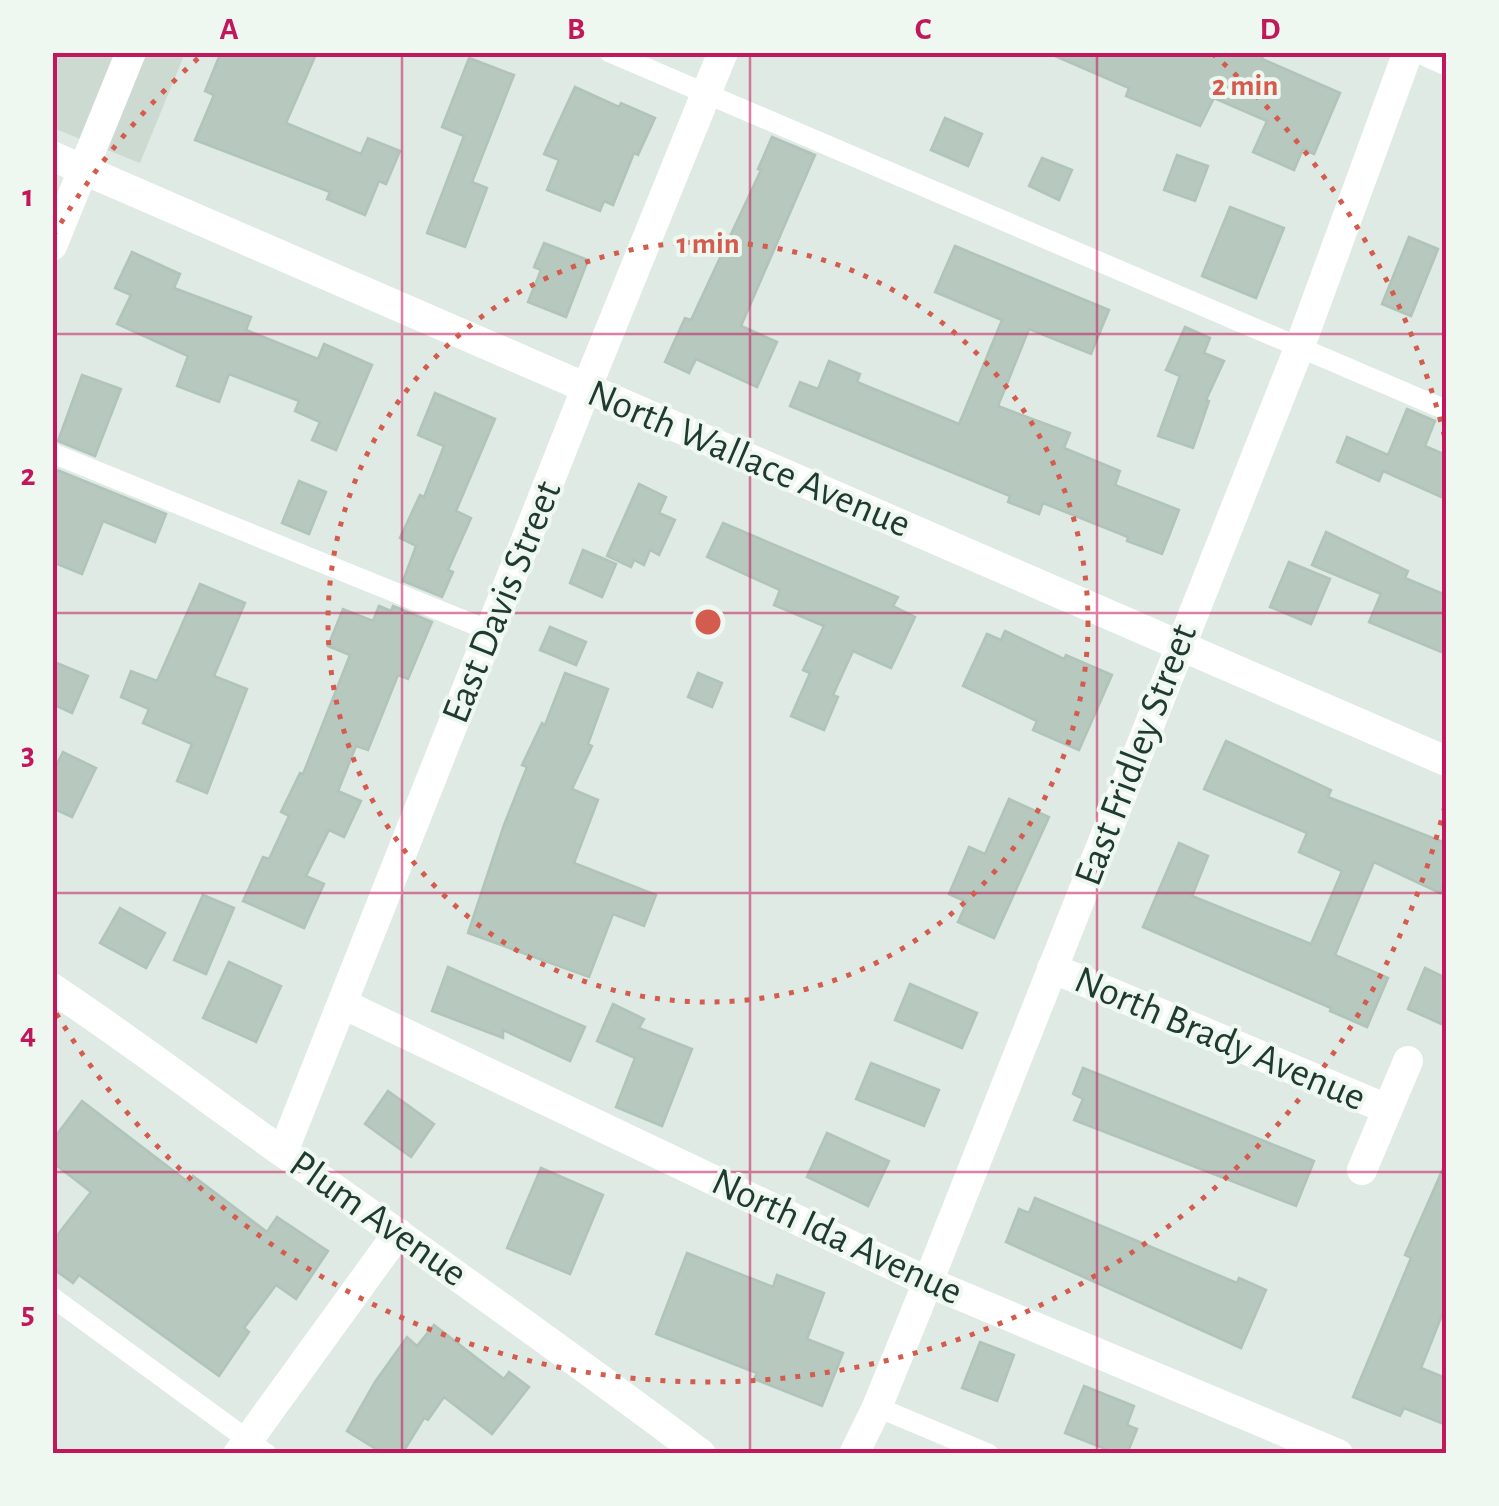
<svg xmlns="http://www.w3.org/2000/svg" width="1499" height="1506" font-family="'Alegreya Sans',sans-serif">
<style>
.built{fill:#cddad2}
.building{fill:#b7c8be;stroke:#b1c4b9;stroke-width:2.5}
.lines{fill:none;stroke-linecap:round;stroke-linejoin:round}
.service{stroke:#fff;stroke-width:20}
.minor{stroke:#fff;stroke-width:30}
.tertiary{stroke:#fff;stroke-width:30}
.grid{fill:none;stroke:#c2185b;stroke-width:2.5;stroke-opacity:0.55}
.ring{fill:none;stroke:#d45c4e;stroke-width:5;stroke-dasharray:5 10}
.labels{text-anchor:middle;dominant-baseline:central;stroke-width:8;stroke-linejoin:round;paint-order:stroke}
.street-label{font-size:40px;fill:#1f3a2f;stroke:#eff7f1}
.centre{fill:#d45c4e;stroke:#eff7f1;stroke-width:5}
.ring-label{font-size:30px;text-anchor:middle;font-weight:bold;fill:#d45c4e;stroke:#eff7f1;stroke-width:8;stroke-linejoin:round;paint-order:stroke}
.neatline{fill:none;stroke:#c2185b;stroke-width:4}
.grid-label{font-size:32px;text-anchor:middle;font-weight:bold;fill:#c2185b}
</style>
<rect width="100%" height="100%" fill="#deeae3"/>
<path class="built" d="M52 53H185L140 163 53 128Z"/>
<g class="building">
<path d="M221 52H317L286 123 361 154 368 138 400 151 386 184 379 181 365 215 327 199 330 192 195 140 214 95 205 91Z"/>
<path d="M1046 52H1264L1262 59 1340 93 1314 154 1303 149 1294 170 1253 152 1267 121 1214 98 1200 126 1126 96 1129 88Z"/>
<path d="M469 58 514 75 472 182 487 188 465 247 427 233 464 136 442 127Z"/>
<path d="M575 87 619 107 621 103 655 118 638 155 634 153 613 205 604 201 600 211 547 190 559 160 544 154Z"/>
<path d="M945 118 982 134 968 166 931 150Z"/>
<path d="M772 137 815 155 741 326 777 342 757 387 696 359 689 373 665 362 685 318 691 320 761 170 758 169Z"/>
<path d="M1177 155 1208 166 1195 201 1164 190Z"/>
<path d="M1042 158 1072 170 1059 200 1029 186Z"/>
<path d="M1230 207 1284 228 1256 298 1202 276Z"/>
<path d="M1409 237 1438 249 1411 316 1382 304Z"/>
<path d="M544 243 588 260 566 317 528 302 541 270 534 267Z"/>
<path d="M955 246 1109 310 1091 354 1029 329 998 406 1070 433 1064 448 1120 471 1115 485 1179 510 1162 554 1127 541 1128 537 1043 503 1039 514 1008 502 1010 496 790 406 800 382 818 389 829 361 860 374 857 382 959 424 1002 320 935 292Z"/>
<path d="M132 252 180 274 174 288 251 317 246 330 318 359 324 344 372 365 336 450 312 440 320 422 295 411 299 401 229 374 219 402 177 386 188 356 117 324 131 295 115 288Z"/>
<path d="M1185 327 1210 338 1204 353 1224 361 1206 400 1209 401 1193 448 1158 436 1180 376 1166 370Z"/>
<path d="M82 375 121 389 95 456 58 441Z"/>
<path d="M435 393 495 419 456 511 471 518 448 570 453 572 442 597 403 581 416 546 400 538 420 495 424 497 444 446 418 435Z"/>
<path d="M1407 409 1435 421 1425 446 1446 455V499L1383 471 1379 481 1337 462 1347 437 1388 455Z"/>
<path d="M52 468 166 514 155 542 103 521 82 574 52 562Z"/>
<path d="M299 481 326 492 309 534 282 523Z"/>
<path d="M639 484 666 497 659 513 675 520 659 555 650 550 644 565 634 560 631 567 607 556Z"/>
<path d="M723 523 898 597 893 606 915 617 891 668 853 651 833 695 838 697 824 730 791 716 810 673 803 670 824 626 774 605 780 590 707 557Z"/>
<path d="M1326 532 1408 571 1405 578 1446 595V654L1369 622 1381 594 1312 565Z"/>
<path d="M583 550 616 564 602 597 570 583Z"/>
<path d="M1289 562 1330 579 1311 624 1270 607Z"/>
<path d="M200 584 245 603 214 676 247 689 207 793 177 781 192 744 143 723 149 709 121 697 131 671 157 681Z"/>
<path d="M379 606 391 611 393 606 432 622 408 679 398 675 368 750 356 746 338 791 361 801 344 837 329 830 306 876 324 884 304 928 243 901 263 857 269 859 289 816 281 812 300 773 303 774 350 655 328 646 343 609 373 621Z"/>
<path d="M550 627 586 642 576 665 540 650Z"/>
<path d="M1005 631 1064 659 1066 655 1112 675 1079 750 1033 730 1037 721 963 686 987 634 1001 640Z"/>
<path d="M52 661 88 676 72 713 52 704Z"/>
<path d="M565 673 608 689 588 744 592 746 572 789 598 800 574 863 656 895 644 926 613 914 589 977 468 933 504 825 527 767 522 765 542 723 545 725Z"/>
<path d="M698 673 722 683 712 707 688 697Z"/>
<path d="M1226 741 1331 790 1328 797 1446 843V878L1440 893 1374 862 1335 955 1388 978 1367 1027 1330 1011 1331 1008 1143 927 1179 843 1208 856 1192 896 1311 944 1342 871 1299 852 1307 833 1204 789Z"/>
<path d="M63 752 96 768 72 817 52 808V774Z"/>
<path d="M1009 799 1049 817 994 938 958 922 967 902 949 894 969 847 985 854Z"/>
<path d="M203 895 234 908 206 974 174 960Z"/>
<path d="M120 908 165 933 146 968 100 943Z"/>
<path d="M229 962 281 986 256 1042 203 1018Z"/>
<path d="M448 967 585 1027 570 1061 503 1030V1038L432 1011Z"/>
<path d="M1425 968 1446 978V1026L1408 1009Z"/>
<path d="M910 984 977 1013 962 1048 895 1020Z"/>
<path d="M613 1004 644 1019 639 1028 692 1049 662 1126 616 1107 635 1058 597 1041Z"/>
<path d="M871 1063 939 1090 924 1126 856 1099Z"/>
<path d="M1083 1068 1314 1161 1296 1206 1074 1120 1083 1099 1073 1094Z"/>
<path d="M388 1091 434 1124 411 1157 365 1124Z"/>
<path d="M82 1101 188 1182 193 1176 267 1232 277 1217 328 1251 296 1299 276 1285 244 1328 249 1332 219 1376 79 1275 73 1283 52 1268V1242L91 1192 52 1162V1141Z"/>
<path d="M827 1133 889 1161 868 1206 807 1177Z"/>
<path d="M1446 1162V1305L1421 1368 1446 1378V1425L1404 1408 1400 1416 1353 1397 1411 1258 1405 1255Z"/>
<path d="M541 1168 603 1195 570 1274 507 1248Z"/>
<path d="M1035 1198 1237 1283 1239 1278 1266 1290 1241 1348 1006 1242 1019 1209 1029 1213Z"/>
<path d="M687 1253 773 1287 777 1275 824 1293 807 1339 843 1353 822 1406 754 1379 757 1373 656 1334Z"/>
<path d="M434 1325 504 1379 509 1372 529 1387 492 1434 444 1397 428 1420 424 1418 402 1454H384L347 1431 375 1382 407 1337 417 1346Z"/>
<path d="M980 1342 1014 1355 997 1401 962 1388Z"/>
<path d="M1084 1386 1134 1406 1127 1425 1137 1429 1127 1454H1118L1065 1433Z"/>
</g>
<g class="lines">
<g class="service">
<path d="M609 52 1446 410"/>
<path d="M52 453 490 631"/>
<path d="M52 1297 267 1454"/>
<path d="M877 1407 989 1454"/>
</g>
<g class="minor">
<path d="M1428 52 1446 60"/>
<path d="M52 246 131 52"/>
<path d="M1052 968 1387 1109"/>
<path d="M52 988C133 1042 209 1100 288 1156 427 1254 565 1352 701 1454"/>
<path d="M343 1004 928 1282 1338 1454"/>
<path d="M283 1152 586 389 723 52"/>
<path d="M1362 1170 1408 1061"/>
<path d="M238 1454 398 1233"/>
<path d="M854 1454 877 1407 928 1282 1300 346 1408 52"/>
</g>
<path class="tertiary" d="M52 156 1446 761"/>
</g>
<path class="grid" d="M402 52V1454M750 52V1454M1097 52V1454M52 334H1446M52 613H1446M52 893H1446M52 1172H1446"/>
<g class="ring">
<circle cx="708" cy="622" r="380"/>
<path d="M1445 806A760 760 0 0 1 53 1008M53 236A760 760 0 0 1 204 53M1212 53A760 760 0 0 1 1445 438"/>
</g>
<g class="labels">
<g class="street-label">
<text transform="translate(749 459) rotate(23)">North Wallace Avenue</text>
<text transform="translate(502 602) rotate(-68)">East Davis Street</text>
<text transform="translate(1136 755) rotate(-69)">East Fridley Street</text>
<text transform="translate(1220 1039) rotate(23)">North Brady Avenue</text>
<text transform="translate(378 1219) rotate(35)">Plum Avenue</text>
<text transform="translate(837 1237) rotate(25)">North Ida Avenue</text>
</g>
</g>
<circle cx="708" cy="622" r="15" class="centre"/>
<g class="ring-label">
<text x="1245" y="95">2 min</text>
<text x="708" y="253">1 min</text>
</g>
<rect width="1499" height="1506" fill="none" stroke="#eff7f1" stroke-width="110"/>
<rect x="55" y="55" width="1389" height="1396" class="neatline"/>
<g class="grid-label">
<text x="229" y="39">A</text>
<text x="576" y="39">B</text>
<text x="923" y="39">C</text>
<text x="1270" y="39">D</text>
<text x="28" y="206">1</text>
<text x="28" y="485">2</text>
<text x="28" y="764">3</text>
<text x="28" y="1044">4</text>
<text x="28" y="1323">5</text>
</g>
</svg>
